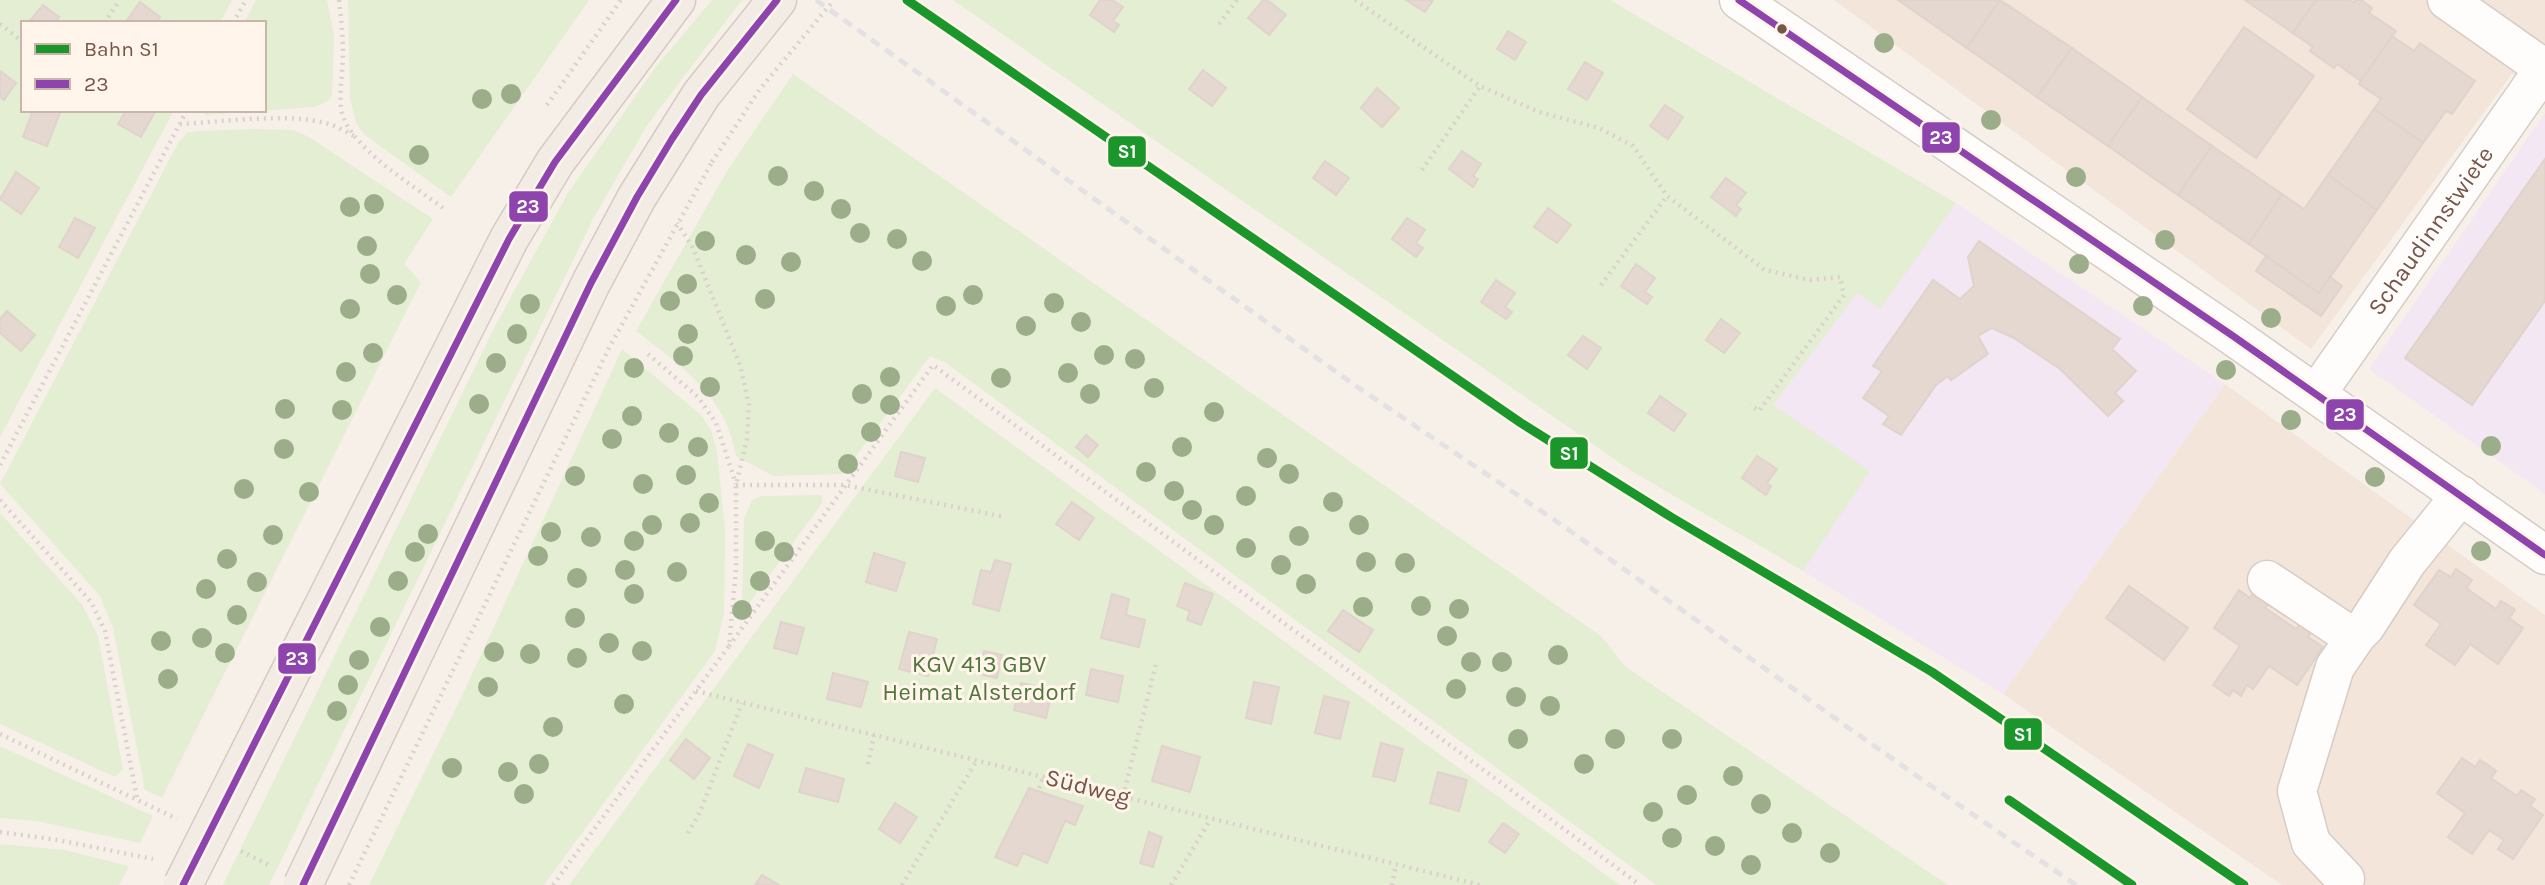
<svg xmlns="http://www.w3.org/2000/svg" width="2545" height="885" font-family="Karla,sans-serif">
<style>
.residential{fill:#f3e5d9}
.education{fill:#f2e7f2}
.green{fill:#e4eed3}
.building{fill:#e4d8d0;stroke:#e0d3cb;stroke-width:2}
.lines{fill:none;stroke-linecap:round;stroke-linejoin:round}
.minor-casing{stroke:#d6ccc6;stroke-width:41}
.major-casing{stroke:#d6cac5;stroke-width:41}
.path{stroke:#dad0cc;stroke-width:4.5;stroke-dasharray:2 5;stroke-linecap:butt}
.minor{stroke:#fefdfc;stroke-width:38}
.major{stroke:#f3ece4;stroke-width:38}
.rail{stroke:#e4e1e5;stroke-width:5;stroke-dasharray:10 7;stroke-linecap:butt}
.major-bridge-casing{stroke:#d6cac5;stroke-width:41;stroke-linecap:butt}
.path-bridge{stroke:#dad0cc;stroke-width:4.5;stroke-dasharray:2 5;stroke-linecap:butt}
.major-bridge{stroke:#f3ece4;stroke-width:38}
.bus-1-casing{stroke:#fff5ea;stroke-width:12}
.bus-1{stroke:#8e44ad;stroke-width:7}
.rail-1-casing{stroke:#fff5ea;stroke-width:14}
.rail-1{stroke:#1a962b;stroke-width:9}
.tree{fill:#9cad8a}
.bus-dot{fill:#775548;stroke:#fff5ea;stroke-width:2.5}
.labels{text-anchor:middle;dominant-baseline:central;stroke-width:6;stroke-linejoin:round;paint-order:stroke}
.street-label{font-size:24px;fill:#775548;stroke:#fff5ea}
.park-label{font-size:24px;fill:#52773c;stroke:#fff5ea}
.line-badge{stroke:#fff5ea;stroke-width:2.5}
.badge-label{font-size:19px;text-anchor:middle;font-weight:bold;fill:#fff}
</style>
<rect width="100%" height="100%" fill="#f7f0e9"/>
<g class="residential">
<path d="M1834 0H2545V92L2512 74 2311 349Z"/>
<path d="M2225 384 2545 615V885H2282L2003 694Z"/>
</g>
<g class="education">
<path d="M2545 113V494L2369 369Z"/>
<path d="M1956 203 2225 384 2003 694 1803 571 1817 549 1773 405 1857 292 1880 308Z"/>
</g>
<g class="green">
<path d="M0 0H232L220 23H23V110H174L0 437Z"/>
<path d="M256 0H327L334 35 332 95 328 101 314 107 206 115 201 110H264V23H244Z"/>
<path d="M348 0H589L451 197 366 136 357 125 350 100Z"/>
<path d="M712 0H742L648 124 593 219 269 885H223L495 326 568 193 655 68Z"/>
<path d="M953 0H1610L1956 203 1880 309 1857 293 1773 405 1870 471 1803 571 1633 472Z"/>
<path d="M793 74 1601 636 1626 667 1948 885H1656L946 363 930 356 843 474 773 476 736 456C725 394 683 368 636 331L727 171Z"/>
<path d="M253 129 293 130 309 137 433 219 404 264 421 282 162 798 145 790 113 628 100 596 0 484 178 143 187 133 197 131Z"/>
<path d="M622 349 701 415 711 430 717 451 725 529 724 613 715 651 544 885H369L468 683Z"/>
<path d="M935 388 1620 885H569Z"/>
<path d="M821 495 823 502 747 606H742L744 519 752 500 761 496Z"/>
<path d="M0 513 83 606 98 636 123 769 115 777 0 724Z"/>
<path d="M0 746 153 816 140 843 36 821 0 818Z"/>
<path d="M0 844 65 850 129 866 119 885H0Z"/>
</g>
<g class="building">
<path d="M1100 0H1112L1123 7 1113 21 1119 25 1114 32 1090 15Z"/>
<path d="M1263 0H1267L1286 15 1269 35 1248 18Z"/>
<path d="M1406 0H1433L1425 12Z"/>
<path d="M1898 0H2000L1967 48Z"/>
<path d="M2000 0 2072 48 2037 97 1967 48Z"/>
<path d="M2245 0H2316L2293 33Z"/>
<path d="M2316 0H2350L2354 3 2355 0H2361L2372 8 2369 13 2396 31 2361 81 2337 64 2334 68 2310 51 2313 47 2293 33Z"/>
<path d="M140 2 160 17 156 23H125Z"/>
<path d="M43 5 59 17 55 23H28Z"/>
<path d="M2244 27 2314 76 2256 158 2187 109Z"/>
<path d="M1508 31 1526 42 1515 60 1497 49Z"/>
<path d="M2392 36 2414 51 2420 43 2475 81 2452 114 2446 111 2423 143 2374 109 2381 99 2359 84Z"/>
<path d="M2072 48 2142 97 2108 146 2037 97Z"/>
<path d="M1585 62 1603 73 1587 100 1568 89Z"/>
<path d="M1203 70 1226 88 1212 106 1189 89Z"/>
<path d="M0 71 16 83 4 100 0 97Z"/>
<path d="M1377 88 1399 108 1382 127 1361 108Z"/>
<path d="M2142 97 2212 146 2178 195 2108 146Z"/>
<path d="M1665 105 1683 117 1668 139 1650 126Z"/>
<path d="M2374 109 2423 143 2377 210 2328 175Z"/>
<path d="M33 110H61L47 146 23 137Z"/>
<path d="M126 110H156L141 137 118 124Z"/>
<path d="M2212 146 2282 194 2249 244 2178 195Z"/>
<path d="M1462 151 1481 164 1473 176 1478 179 1473 187 1449 169Z"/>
<path d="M2545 159V301L2472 405 2405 358Z"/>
<path d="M1325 161 1349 178 1336 195 1313 178Z"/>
<path d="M16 172 39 188 21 214 0 199Z"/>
<path d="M2328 175 2377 210 2319 293 2249 244 2282 194 2304 209Z"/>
<path d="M1726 178 1746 193 1736 205 1741 209 1736 216 1711 197Z"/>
<path d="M1548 208 1571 225 1557 243 1534 227Z"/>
<path d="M75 218 95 228 78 258 59 247Z"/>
<path d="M1407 218 1425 230 1416 243 1423 248 1416 257 1392 239Z"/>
<path d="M1979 241 2120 339 2112 349 2136 371 2115 393 2123 401 2108 416 2060 369 2014 338 1992 328 1978 336 1988 354 1951 380 1948 376 1936 385 1901 435 1883 424 1889 416 1863 398 1882 371 1873 366 1933 280 1960 299 1974 286 1968 257Z"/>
<path d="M2266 256 2319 293 2330 277 2342 286 2321 316 2256 271Z"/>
<path d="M1636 264 1655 278 1645 292 1652 297 1647 304 1621 286Z"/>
<path d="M1496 280 1515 293 1505 307 1512 312 1506 319 1481 302Z"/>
<path d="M7 311 35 335 21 351 0 333V319Z"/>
<path d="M1721 319 1740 333 1724 353 1706 340Z"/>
<path d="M1583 336 1601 348 1587 369 1568 355Z"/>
<path d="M1660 396 1686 414 1674 431 1648 413Z"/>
<path d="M1086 435 1098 445 1088 457 1076 447Z"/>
<path d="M901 452 925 458 918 482 895 476Z"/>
<path d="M1757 456 1777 469 1767 483 1771 486 1766 495 1742 478Z"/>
<path d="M1072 502 1094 518 1079 540 1056 524Z"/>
<path d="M874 553 905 563 896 591 866 582Z"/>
<path d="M995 560 1011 564 999 611 973 604 981 570 991 572Z"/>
<path d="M2456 569 2472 580 2466 588 2496 609 2501 601 2508 605 2515 610 2509 618 2523 628 2498 664 2470 644 2455 665 2426 645 2441 624 2414 605 2439 570 2451 577Z"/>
<path d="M1185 583 1213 594 1201 625 1187 620 1190 611 1177 606Z"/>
<path d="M2129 586 2188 628 2164 660 2106 618Z"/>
<path d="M2239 590 2250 598 2255 591 2270 602 2265 608 2296 629 2301 623 2312 631 2308 637 2323 647 2297 685 2269 666 2253 689 2247 685 2241 696 2233 690 2229 696 2213 685 2240 646 2214 628Z"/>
<path d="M1112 594 1129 599 1126 615 1145 620 1139 647 1101 638Z"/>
<path d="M1343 610 1373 630 1359 652 1328 631Z"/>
<path d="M781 622 804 628 797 654 774 648Z"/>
<path d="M909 632 937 639 928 676 899 669Z"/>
<path d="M984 651 1002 655 997 678 979 674Z"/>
<path d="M1091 669 1123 676 1118 702 1086 695Z"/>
<path d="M833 673 868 682 861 707 827 699Z"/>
<path d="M1254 682 1279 687 1271 724 1246 718Z"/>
<path d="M1021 683 1052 690 1046 718 1014 710Z"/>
<path d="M1324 696 1349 702 1340 739 1315 733Z"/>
<path d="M686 739 710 758 694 779 670 760Z"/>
<path d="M1381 743 1403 749 1395 781 1373 776Z"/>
<path d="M748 744 773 755 759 788 734 776Z"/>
<path d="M1162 746 1200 757 1190 792 1152 781Z"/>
<path d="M2462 758 2475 767 2480 760 2488 765 2496 771 2491 778 2517 796 2521 790 2535 799 2530 806 2543 815 2513 859 2498 849 2504 840 2489 830 2472 854 2448 837 2465 813 2437 793Z"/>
<path d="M806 768 844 779 838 802 799 792Z"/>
<path d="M1438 772 1467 780 1459 811 1430 803Z"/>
<path d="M1029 788 1083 806 1075 825 1065 821 1047 863 1023 853 1017 866 995 857Z"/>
<path d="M895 803 917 817 900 843 879 829Z"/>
<path d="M1503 823 1519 834 1505 853 1489 842Z"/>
<path d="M1149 832 1162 837 1153 867 1140 863Z"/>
<path d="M762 875 779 885H755Z"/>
</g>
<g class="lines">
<defs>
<g id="minor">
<path d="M1739 0 2233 336 2545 555"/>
<path d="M2447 0 2545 69"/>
<path id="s1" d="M2317 393 2544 69"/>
<path d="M2267 580 2342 630 2357 635 2365 627 2407 562 2461 495"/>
<path d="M2345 879 2311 843 2297 791 2335 667 2357 635"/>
</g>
<g id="major">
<path d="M306 641 509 239 555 162 676 0"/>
<path d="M407 667 591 283 637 197 701 95 777 0"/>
</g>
</defs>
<use href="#minor" class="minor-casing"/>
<use href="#major" class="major-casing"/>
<g class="path">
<path d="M339 0C341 18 343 36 343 54 343 71 339 90 341 108 346 146 413 185 443 208"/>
<path d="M1355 0 1480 86 1539 112 1599 128 1633 146 1667 196 1765 270 1810 280 1840 277 1844 295 1759 411 1750 405"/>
<path d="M104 23 120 0"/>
<path d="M233 23 246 0"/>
<path d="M0 24 23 42"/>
<path d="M1219 24 1237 0"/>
<path d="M547 105 621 0"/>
<path d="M180 124C223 122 288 112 329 124 337 126 346 132 354 136"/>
<path d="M1422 170 1480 86"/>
<path d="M1601 285 1667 196"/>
<path d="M648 354 698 397 716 423 736 484"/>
<path d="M0 465 187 110"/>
<path d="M736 485H845L1005 517"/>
<path d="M0 500 91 602 105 631 137 798"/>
<path d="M729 646 933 365 1640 885"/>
<path d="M696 691 1480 885"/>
<path d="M0 734 177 819"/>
<path d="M868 764 874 735"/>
<path d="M1039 788 1044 776"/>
<path d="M1123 796 1156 664"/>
<path d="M0 832 58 840 153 859"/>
<path d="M688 833 700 812 742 703"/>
<path d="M241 851 271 866"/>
<path d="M349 885 609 348 712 162"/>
<path d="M553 885 729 646 736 569V485L747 439 749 405 740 365 693 248 677 223"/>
<path d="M902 885 977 760"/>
<path d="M1171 885 1210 820"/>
<path d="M1392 885 1396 865"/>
</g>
<use href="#minor" class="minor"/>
<use href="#major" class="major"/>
<path class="rail" d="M816 0 1356 386 1553 519 1924 781 2076 885"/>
<defs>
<g id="major-bridge">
<path d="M183 885 306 641"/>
<path d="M303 885 407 667"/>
</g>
</defs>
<use href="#major-bridge" class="major-bridge-casing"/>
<path class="path-bridge" d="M712 162 760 89 834 0"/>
<use href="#major-bridge" class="major-bridge"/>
<defs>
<g id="bus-1">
<path d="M1739 0 2233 336 2545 555"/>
<path d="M183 885 509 239 555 162 676 0"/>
<path d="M303 885 591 283 637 197 672 139 701 95 777 0"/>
</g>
</defs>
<use href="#bus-1" class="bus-1-casing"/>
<use href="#bus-1" class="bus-1"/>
<defs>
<g id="rail-1">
<path d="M907 0 1521 423 1671 517 1932 672 2244 885"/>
<path d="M2009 800 2132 885"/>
</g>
</defs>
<use href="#rail-1" class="rail-1-casing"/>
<use href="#rail-1" class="rail-1"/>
</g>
<g class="tree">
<circle cx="1884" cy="43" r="10"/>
<circle cx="511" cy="94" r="10"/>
<circle cx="482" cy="99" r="10"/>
<circle cx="1991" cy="120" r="10"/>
<circle cx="419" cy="155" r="10"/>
<circle cx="778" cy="176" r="10"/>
<circle cx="2076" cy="177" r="10"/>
<circle cx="814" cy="191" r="10"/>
<circle cx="374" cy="204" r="10"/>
<circle cx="350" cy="207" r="10"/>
<circle cx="841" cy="209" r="10"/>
<circle cx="860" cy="233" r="10"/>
<circle cx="897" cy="239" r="10"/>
<circle cx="2165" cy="240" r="10"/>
<circle cx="705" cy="241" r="10"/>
<circle cx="367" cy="246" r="10"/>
<circle cx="746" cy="255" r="10"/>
<circle cx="922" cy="261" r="10"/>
<circle cx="791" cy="262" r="10"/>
<circle cx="2079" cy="264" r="10"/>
<circle cx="370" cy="274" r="10"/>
<circle cx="687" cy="284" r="10"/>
<circle cx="397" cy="295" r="10"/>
<circle cx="973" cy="295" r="10"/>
<circle cx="765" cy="299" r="10"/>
<circle cx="670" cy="301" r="10"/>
<circle cx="1054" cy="303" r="10"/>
<circle cx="530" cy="304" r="10"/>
<circle cx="946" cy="306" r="10"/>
<circle cx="2143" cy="306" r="10"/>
<circle cx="350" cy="309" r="10"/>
<circle cx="2271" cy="318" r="10"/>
<circle cx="1081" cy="322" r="10"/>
<circle cx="1026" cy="326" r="10"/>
<circle cx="517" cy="334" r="10"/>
<circle cx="688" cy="334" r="10"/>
<circle cx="373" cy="353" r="10"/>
<circle cx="1104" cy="355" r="10"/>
<circle cx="683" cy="356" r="10"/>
<circle cx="1135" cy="359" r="10"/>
<circle cx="496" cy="363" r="10"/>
<circle cx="634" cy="368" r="10"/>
<circle cx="2226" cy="370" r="10"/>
<circle cx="346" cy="372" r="10"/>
<circle cx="1068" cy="373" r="10"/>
<circle cx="890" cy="377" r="10"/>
<circle cx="1001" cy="378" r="10"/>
<circle cx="710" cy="387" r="10"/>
<circle cx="1154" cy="388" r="10"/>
<circle cx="862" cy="394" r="10"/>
<circle cx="1090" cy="394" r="10"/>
<circle cx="479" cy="404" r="10"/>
<circle cx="890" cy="405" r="10"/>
<circle cx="285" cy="409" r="10"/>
<circle cx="342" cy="410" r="10"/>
<circle cx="1214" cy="412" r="10"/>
<circle cx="632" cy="416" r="10"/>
<circle cx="2291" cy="420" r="10"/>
<circle cx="871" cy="432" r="10"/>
<circle cx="669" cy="433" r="10"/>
<circle cx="612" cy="439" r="10"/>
<circle cx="2491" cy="446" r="10"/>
<circle cx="698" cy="447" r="10"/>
<circle cx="1182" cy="447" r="10"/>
<circle cx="284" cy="449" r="10"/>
<circle cx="1267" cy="458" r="10"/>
<circle cx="848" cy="464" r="10"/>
<circle cx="1146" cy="472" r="10"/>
<circle cx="1289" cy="474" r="10"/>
<circle cx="686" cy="475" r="10"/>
<circle cx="575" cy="476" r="10"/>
<circle cx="2375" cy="477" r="10"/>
<circle cx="643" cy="484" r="10"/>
<circle cx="244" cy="489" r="10"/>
<circle cx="1174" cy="491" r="10"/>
<circle cx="309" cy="492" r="10"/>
<circle cx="1246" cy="496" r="10"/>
<circle cx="1333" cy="502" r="10"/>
<circle cx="709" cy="503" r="10"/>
<circle cx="1192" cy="510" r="10"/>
<circle cx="690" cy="523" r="10"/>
<circle cx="652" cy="525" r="10"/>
<circle cx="1214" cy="525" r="10"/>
<circle cx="1359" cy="525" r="10"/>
<circle cx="551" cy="532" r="10"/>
<circle cx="428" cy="534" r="10"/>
<circle cx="273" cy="535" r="10"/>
<circle cx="1299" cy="536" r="10"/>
<circle cx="591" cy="537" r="10"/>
<circle cx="634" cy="541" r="10"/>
<circle cx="765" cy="541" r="10"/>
<circle cx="1246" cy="548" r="10"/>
<circle cx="2481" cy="551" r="10"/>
<circle cx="415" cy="552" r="10"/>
<circle cx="784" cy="552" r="10"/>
<circle cx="538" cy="556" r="10"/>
<circle cx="227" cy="559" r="10"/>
<circle cx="1366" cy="562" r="10"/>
<circle cx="1405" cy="563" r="10"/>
<circle cx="1281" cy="565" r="10"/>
<circle cx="625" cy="570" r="10"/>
<circle cx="677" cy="572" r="10"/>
<circle cx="577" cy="578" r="10"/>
<circle cx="398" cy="581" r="10"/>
<circle cx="760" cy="581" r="10"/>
<circle cx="257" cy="582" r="10"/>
<circle cx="1306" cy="584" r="10"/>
<circle cx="206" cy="589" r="10"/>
<circle cx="634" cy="594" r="10"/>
<circle cx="1421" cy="606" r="10"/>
<circle cx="1363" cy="607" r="10"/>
<circle cx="1459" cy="609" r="10"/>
<circle cx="742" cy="610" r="10"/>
<circle cx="237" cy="615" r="10"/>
<circle cx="575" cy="618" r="10"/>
<circle cx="380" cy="627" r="10"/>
<circle cx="1447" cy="636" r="10"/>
<circle cx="202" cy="638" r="10"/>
<circle cx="161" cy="641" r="10"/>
<circle cx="609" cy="643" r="10"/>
<circle cx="642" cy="651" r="10"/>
<circle cx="494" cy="652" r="10"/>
<circle cx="225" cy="653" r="10"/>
<circle cx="530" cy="654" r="10"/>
<circle cx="1558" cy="655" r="10"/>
<circle cx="577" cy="658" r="10"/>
<circle cx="359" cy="660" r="10"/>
<circle cx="1471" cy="662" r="10"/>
<circle cx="1502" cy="662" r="10"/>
<circle cx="168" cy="679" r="10"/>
<circle cx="348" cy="685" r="10"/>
<circle cx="488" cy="687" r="10"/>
<circle cx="1456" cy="689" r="10"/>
<circle cx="1516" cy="697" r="10"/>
<circle cx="624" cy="704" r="10"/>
<circle cx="1550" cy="706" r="10"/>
<circle cx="337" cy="711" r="10"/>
<circle cx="553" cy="727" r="10"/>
<circle cx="1518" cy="739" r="10"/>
<circle cx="1615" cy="739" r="10"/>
<circle cx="1672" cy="739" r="10"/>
<circle cx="539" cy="764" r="10"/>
<circle cx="1584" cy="764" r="10"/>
<circle cx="452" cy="768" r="10"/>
<circle cx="508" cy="772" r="10"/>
<circle cx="1733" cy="776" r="10"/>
<circle cx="524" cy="794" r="10"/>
<circle cx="1687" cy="795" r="10"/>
<circle cx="1761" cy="804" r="10"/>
<circle cx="1653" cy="812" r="10"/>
<circle cx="1792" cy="833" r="10"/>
<circle cx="1672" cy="838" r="10"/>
<circle cx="1715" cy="846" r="10"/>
<circle cx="1830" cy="853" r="10"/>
<circle cx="1751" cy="865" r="10"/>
</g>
<circle class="bus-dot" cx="1782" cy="29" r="6"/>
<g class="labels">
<g class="street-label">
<text stroke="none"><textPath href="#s1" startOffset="198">Schaudinnstwiete</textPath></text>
<text transform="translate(1088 787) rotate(14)">Südweg</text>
</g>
<g class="park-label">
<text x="979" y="664">KGV 413 GBV<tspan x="979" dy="28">Heimat Alsterdorf</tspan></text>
</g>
</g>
<g class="line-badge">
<rect x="1921" y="121" width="40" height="33" rx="7" fill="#8e44ad"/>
<rect x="1107" y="135" width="40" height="33" rx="7" fill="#1a962b"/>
<rect x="508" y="190" width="41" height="33" rx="7" fill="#8e44ad"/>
<rect x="2325" y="398" width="40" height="33" rx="7" fill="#8e44ad"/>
<rect x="1549" y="436" width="40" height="34" rx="7" fill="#1a962b"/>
<rect x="277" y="642" width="40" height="33" rx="7" fill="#8e44ad"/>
<rect x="2003" y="717" width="40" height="34" rx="7" fill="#1a962b"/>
</g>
<g class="badge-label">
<text x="1941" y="144">23</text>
<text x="1127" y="158">S1</text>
<text x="528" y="213">23</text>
<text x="2345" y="421">23</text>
<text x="1569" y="460">S1</text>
<text x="297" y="665">23</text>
<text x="2023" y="741">S1</text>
</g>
<rect x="21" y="21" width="245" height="91" fill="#fff5ea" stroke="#c9b5a9" stroke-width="2"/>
<rect x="35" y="44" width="35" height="10" fill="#1a962b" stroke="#c9b5a9" stroke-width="2"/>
<text x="84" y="56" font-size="21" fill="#775548">Bahn S1</text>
<rect x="35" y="79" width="35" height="10" fill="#8e44ad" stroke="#c9b5a9" stroke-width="2"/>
<text x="84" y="91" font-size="21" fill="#775548">23</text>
</svg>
